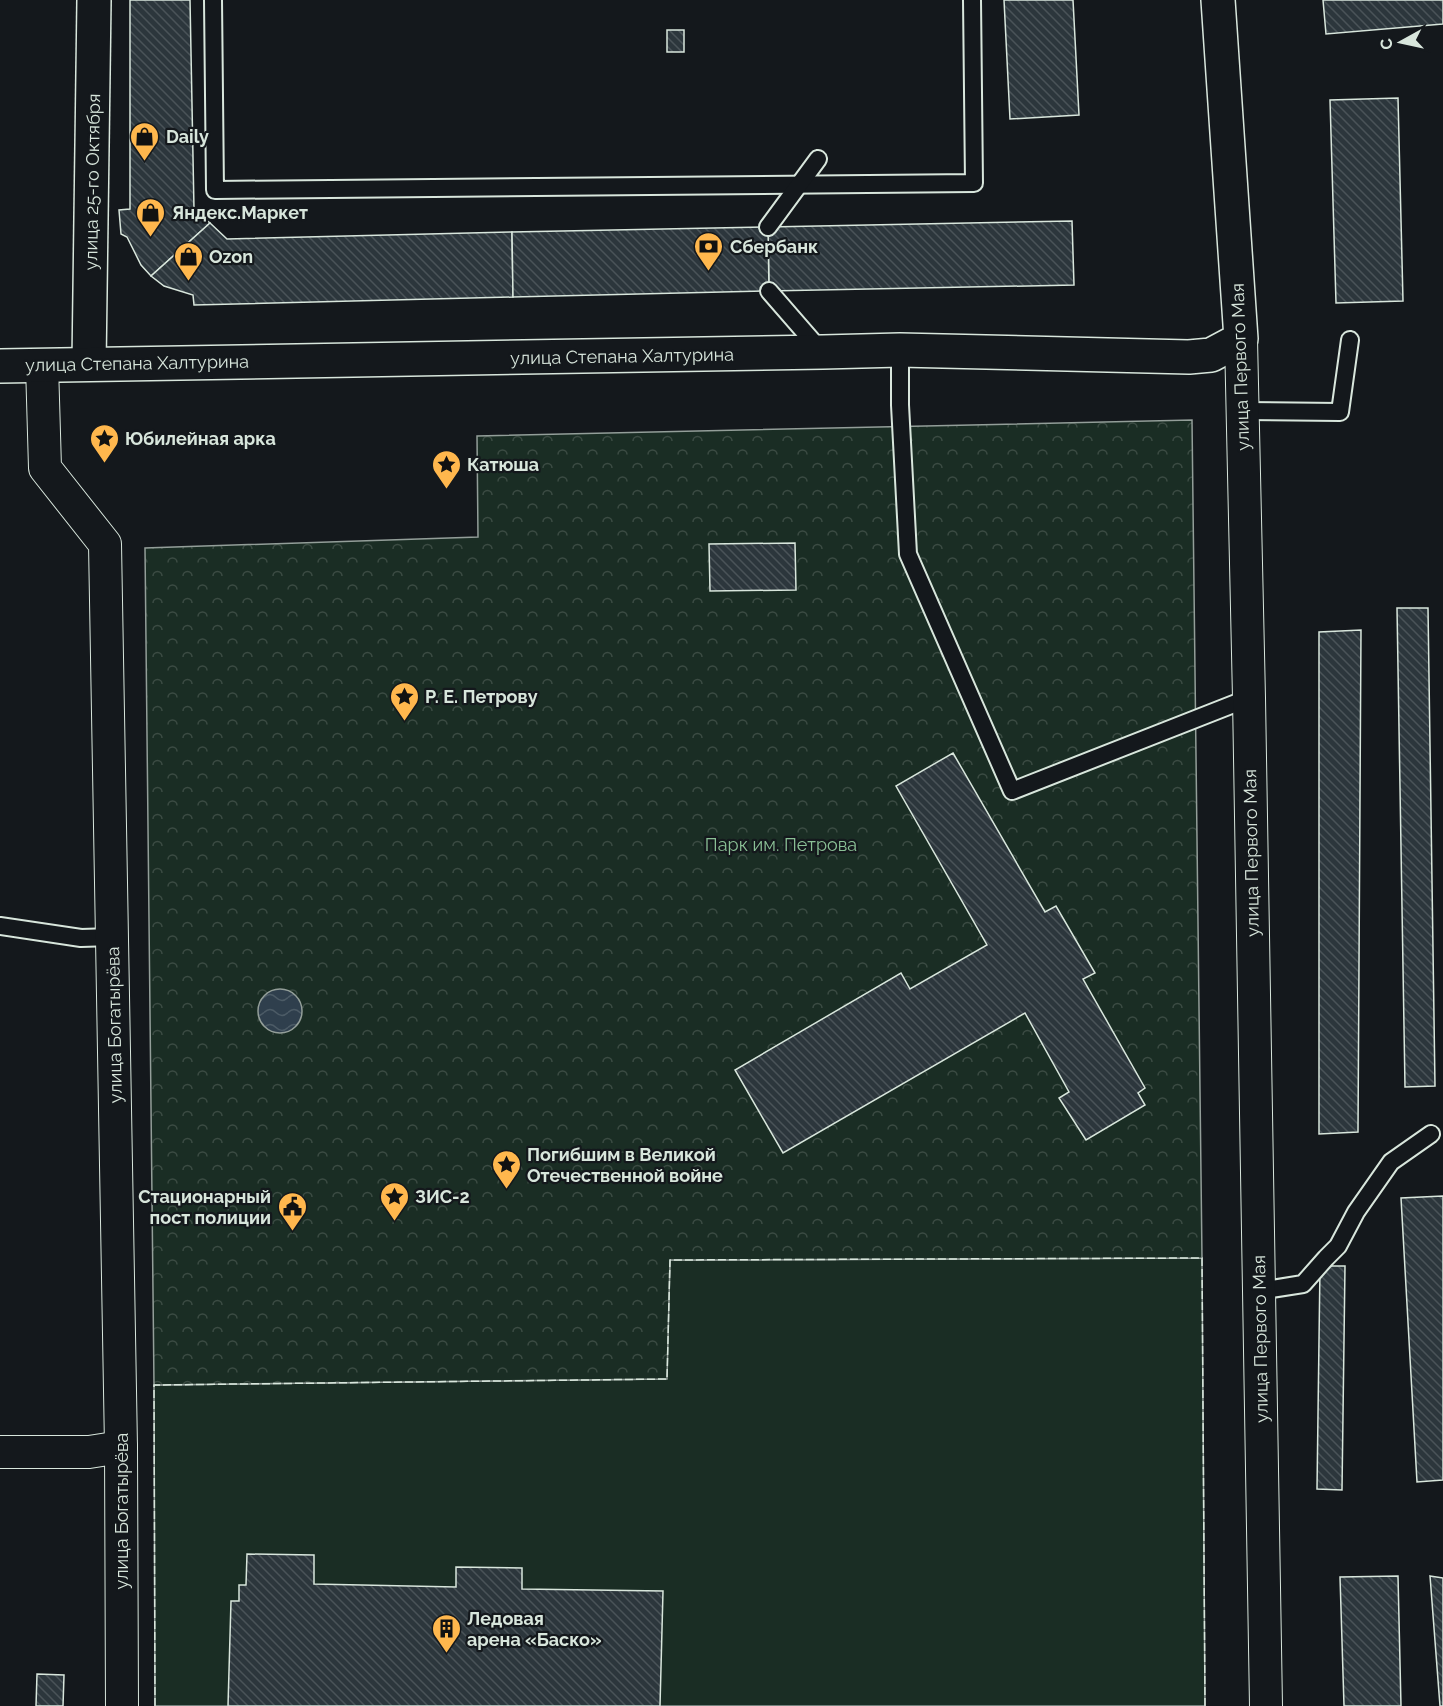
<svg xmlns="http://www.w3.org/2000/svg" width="1443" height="1706" font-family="Raleway,sans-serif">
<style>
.green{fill:#1a2d24;stroke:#939e99;stroke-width:1.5}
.park{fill:url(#park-crowns);stroke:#939e99;stroke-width:1.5}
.water{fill:url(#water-waves);stroke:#939e99;stroke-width:1.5}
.building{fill:url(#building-back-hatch);stroke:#d8e6dc;stroke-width:1.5}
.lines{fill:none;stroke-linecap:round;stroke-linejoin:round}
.lane-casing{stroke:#d8e6dc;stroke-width:20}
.street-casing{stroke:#d8e6dc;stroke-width:34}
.secondary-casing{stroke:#d8e6dc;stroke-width:36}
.lane{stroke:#14181c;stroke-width:16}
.street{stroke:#14181c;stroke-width:32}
.secondary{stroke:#14181c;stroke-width:33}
.fence{stroke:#d8e6dc;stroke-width:1.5;stroke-dasharray:8 3;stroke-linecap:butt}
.labels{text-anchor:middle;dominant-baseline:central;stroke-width:4.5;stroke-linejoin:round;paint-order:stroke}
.poi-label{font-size:18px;font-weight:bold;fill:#d8e6dc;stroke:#14181c;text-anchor:start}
.street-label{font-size:18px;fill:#d8e6dc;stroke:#14181c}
.park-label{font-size:18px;fill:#8ac095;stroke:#14181c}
</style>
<defs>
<pattern id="park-crowns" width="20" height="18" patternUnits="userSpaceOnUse" patternTransform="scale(1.5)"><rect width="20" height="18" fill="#1a2d24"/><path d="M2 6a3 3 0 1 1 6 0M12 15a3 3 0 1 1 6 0" fill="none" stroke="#3b4b43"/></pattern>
<pattern id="water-waves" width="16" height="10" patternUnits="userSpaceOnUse" patternTransform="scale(1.5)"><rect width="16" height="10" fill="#2f3f4d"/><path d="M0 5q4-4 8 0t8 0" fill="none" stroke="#4c5b66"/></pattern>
<pattern id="building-back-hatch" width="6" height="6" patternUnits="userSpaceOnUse" patternTransform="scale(1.5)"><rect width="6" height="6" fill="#2c363c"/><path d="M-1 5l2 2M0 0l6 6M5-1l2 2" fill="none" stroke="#4a5358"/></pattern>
</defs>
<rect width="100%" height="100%" fill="#14181c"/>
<path class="green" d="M1202 1258 1205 1706H155L154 1385 666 1379 670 1260Z"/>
<path class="park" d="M1192 420 1202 1258 670 1260 667 1379 154 1385 145 548 478 537 477 436Z"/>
<circle class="water" cx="280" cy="1011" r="22"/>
<g class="building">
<path d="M130 0H190L194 209 210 223 151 276 141 265 127 237 121 234 119 210 130 209Z"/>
<path d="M1004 0H1073L1079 115 1010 119Z"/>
<path d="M1323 0H1443V24L1326 34Z"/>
<rect x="667" y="30" width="17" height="22"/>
<path d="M1398 98 1403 301 1336 303 1330 100Z"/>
<path d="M1072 221 1074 285 769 291 768 227Z"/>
<path d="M210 223 227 239 512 232 513 297 194 305 193 295 164 286 151 276Z"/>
<path d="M768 227 769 291 513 297 512 232Z"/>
<path d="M795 543 796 590 710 591 709 544Z"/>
<path d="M1397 608H1428L1435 1086 1405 1087Z"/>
<path d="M1361 630 1358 1132 1319 1134V632Z"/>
<path d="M953 753 1045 912 1056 906 1095 973 1083 979 1145 1088 1138 1093 1145 1105 1086 1140 1059 1098 1069 1092 1025 1013 783 1153 735 1070 901 973 910 989 987 945 896 786Z"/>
<path d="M1443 1196V1480L1417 1482 1401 1198Z"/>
<path d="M1320 1266H1345L1342 1490 1317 1489Z"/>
<path d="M247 1554 314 1555V1584L456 1587V1567L522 1568V1589L663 1591 660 1706H228L231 1601H239V1585H246Z"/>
<path d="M1398 1576 1401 1706H1344L1340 1577Z"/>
<path d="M1430 1576 1443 1578V1706H1440Z"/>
<path d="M37 1674 64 1675 63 1706H36Z"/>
</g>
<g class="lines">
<defs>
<g id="lane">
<path d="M213 0 215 190 974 183 972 0"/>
<path d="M768 227 818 159"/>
<path d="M769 291 822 352"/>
<path d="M900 350V405L908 554 1012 791 1249 698"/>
<path d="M1242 411 1340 412 1350 340"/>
<path d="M0 926 81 938 112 937"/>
<path d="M1259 1291 1303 1284 1326 1258 1338 1246 1356 1212 1391 1162 1431 1134"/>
</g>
<g id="street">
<path d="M1241 339 1249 698 1266 1706"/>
<path d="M42 365 45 468 105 544 121 1447 122 1706"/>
<path d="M0 1452H89L121 1447"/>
</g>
<g id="secondary">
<path d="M89 364 94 0"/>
<path d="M0 366 823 352 900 350 1189 357 1211 355 1241 339 1218 0"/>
</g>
</defs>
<use href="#lane" class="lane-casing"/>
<use href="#street" class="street-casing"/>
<use href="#secondary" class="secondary-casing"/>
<use href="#lane" class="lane"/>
<use href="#street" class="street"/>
<use href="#secondary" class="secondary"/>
<path class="fence" d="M155 1706 154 1385 667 1379 670 1260 1202 1258 1205 1706"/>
</g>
<defs>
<symbol id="shop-pin" viewBox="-11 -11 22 30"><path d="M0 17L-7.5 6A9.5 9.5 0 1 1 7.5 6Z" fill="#ffb74d" stroke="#14181c"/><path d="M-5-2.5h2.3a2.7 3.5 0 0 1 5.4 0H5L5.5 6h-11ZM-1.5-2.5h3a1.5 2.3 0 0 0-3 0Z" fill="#111"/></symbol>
<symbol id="bank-pin" viewBox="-11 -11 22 30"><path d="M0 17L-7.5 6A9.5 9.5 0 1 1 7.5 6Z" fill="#ffb74d" stroke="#14181c"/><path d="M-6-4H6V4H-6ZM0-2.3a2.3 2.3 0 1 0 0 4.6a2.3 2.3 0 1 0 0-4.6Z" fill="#111"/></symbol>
<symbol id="sight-pin" viewBox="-11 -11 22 30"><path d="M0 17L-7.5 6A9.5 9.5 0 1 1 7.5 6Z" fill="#ffb74d" stroke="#14181c"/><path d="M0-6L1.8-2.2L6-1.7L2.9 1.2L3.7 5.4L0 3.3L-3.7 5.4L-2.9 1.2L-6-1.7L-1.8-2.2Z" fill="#111"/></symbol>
<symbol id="civic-pin" viewBox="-11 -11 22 30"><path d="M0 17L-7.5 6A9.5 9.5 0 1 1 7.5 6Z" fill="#ffb74d" stroke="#14181c"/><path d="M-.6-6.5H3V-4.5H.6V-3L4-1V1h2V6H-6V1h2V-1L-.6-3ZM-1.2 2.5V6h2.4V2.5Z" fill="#111"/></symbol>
<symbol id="building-pin" viewBox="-11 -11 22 30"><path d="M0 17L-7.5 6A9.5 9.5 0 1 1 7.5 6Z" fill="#ffb74d" stroke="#14181c"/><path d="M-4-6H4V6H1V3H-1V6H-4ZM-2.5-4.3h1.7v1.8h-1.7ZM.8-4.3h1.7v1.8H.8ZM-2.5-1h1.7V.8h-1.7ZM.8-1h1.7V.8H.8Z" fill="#111"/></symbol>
</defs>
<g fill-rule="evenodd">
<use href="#shop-pin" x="128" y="120" width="33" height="45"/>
<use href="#shop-pin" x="134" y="196" width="33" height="45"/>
<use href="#bank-pin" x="692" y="230" width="33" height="45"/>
<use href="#shop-pin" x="172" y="240" width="33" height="45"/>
<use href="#sight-pin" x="88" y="422" width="33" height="45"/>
<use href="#sight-pin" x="430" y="448" width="33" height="45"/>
<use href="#sight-pin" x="388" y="680" width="33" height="45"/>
<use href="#sight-pin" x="490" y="1148" width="33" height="45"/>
<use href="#sight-pin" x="378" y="1180" width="33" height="45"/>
<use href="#civic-pin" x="276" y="1190" width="33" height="45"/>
<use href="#building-pin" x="430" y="1612" width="33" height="45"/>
</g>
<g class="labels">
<g class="poi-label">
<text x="166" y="136">Daily</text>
<text x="172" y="212">Яндекс.Маркет</text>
<text x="730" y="246">Сбербанк</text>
<text x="209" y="256">Ozon</text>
<text x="125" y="438">Юбилейная арка</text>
<text x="467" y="464">Катюша</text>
<text x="425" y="696">Р. Е. Петрову</text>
<text x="527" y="1154">Погибшим в Великой<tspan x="527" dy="21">Отечественной войне</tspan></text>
<text x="271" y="1196" text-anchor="end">Стационарный<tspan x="271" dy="21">пост полиции</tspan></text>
<text x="415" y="1196">ЗИС-2</text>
<text x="467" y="1618">Ледовая<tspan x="467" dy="21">арена «Баско»</tspan></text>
</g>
<g class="street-label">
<text transform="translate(92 182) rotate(-89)">улица 25-го Октября</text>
<text transform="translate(622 356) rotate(-1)">улица Степана Халтурина</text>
<text transform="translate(137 363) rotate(-1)">улица Степана Халтурина</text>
<text transform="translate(1240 367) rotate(-92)">улица Первого Мая</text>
<text transform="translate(1251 853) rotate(-91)">улица Первого Мая</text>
<text transform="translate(114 1025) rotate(-91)">улица Богатырёва</text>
<text transform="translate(1260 1339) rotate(-91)">улица Первого Мая</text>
<text transform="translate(121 1511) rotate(-90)">улица Богатырёва</text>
</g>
<g class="park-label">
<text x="781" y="844">Парк им. Петрова</text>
</g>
</g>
<g transform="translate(1401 42) rotate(262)" stroke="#14181c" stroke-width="4.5" paint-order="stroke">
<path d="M0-4.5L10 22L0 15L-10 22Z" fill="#d8e6dc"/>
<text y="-9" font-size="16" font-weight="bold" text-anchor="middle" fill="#d8e6dc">С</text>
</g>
</svg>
